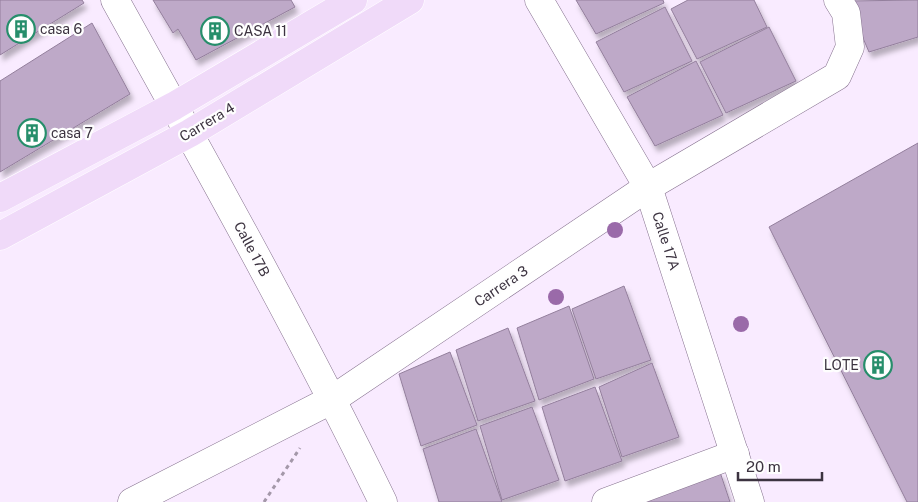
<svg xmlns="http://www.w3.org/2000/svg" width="918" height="502" font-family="'Public Sans',sans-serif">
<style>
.building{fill:#bea9c8;stroke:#937f9c;filter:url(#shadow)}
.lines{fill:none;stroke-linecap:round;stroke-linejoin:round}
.minor-casing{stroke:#86728f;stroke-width:29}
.major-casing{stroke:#fff;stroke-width:29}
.path{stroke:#a498a9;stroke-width:3;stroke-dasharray:4 4;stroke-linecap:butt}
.minor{stroke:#fff;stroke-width:28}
.major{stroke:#f0daf9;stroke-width:28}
.tree{fill:#9a6aa9}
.labels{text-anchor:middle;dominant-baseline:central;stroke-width:4.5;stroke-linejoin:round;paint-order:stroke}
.poi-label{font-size:14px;fill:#3c3340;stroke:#fefefe;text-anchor:start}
.street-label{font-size:14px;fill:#3c3340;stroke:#fefefe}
</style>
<defs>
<filter id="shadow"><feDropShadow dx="3" dy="5.5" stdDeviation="2.5" flood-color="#0004"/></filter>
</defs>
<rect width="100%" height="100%" fill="#f9ebff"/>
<g class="building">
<path d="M0 0H82L84 3 0 55Z"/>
<path d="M153 0H291L295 7 196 60 178 29 173 33Z"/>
<path d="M576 0H663L664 3 596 34Z"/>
<path d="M688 0H754L767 27 697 59 671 9Z"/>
<path d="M918 0V37L869 52 847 1Z"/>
<path d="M665 7 692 61 624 92 596 42Z"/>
<path d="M92 23 130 94 0 172V81Z"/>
<path d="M769 27 796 81 726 113 700 62Z"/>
<path d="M696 61 723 115 655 146 627 97Z"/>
<path d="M918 143V502H907L769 227Z"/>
<path d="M624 286 651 360 596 379 572 309Z"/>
<path d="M569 306 594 379 539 400 517 328Z"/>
<path d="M508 328 535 401 478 421 456 350Z"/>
<path d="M450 352 477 425 421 446 399 374Z"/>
<path d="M652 363 679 437 622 457 599 387Z"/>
<path d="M595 387 622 461 565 481 542 407Z"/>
<path d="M532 407 559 480 502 500 480 426Z"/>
<path d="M476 429 502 502H439L423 449Z"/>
<path d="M720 472 730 502H643Z"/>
</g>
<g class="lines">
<defs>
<g id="minor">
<path d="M115 0C207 166 300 331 383 502"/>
<path d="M539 0 648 187 750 502"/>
<path d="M132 502 333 399 648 187 837 76 850 47 846 13 838 0"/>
<path d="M606 502 735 454"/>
</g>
<g id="major">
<path d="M0 198 174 106 353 0"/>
<path d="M0 236 190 133 410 0"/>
</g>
</defs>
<use href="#minor" class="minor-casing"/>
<use href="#major" class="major-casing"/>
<path class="path" d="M264 502 300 448"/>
<use href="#minor" class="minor"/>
<use href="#major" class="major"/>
</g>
<g class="tree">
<circle cx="615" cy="230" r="8"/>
<circle cx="556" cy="297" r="8"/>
<circle cx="741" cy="324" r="8"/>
</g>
<defs>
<symbol id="building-ring" viewBox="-11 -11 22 22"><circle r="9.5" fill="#fefefe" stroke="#268e6b" stroke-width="1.5"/><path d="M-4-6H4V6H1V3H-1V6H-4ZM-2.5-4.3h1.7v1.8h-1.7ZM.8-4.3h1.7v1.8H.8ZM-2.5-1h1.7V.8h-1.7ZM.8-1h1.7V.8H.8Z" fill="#268e6b"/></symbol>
</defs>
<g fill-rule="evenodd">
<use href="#building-ring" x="5" y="13" width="32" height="32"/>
<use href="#building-ring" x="199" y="15" width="32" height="32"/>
<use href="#building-ring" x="16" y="117" width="32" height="32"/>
<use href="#building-ring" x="862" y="349" width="32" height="32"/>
</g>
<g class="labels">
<g class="poi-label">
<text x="40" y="29">casa 6</text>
<text x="234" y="31">CASA 11</text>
<text x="51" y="133">casa 7</text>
<text x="859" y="365" text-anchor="end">LOTE</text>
</g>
<g class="street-label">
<text transform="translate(207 122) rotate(-31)">Carrera 4</text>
<text transform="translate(666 241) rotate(72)">Calle 17A</text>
<text transform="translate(252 249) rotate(62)">Calle 17B</text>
<text transform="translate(501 286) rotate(-34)">Carrera 3</text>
</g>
</g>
<path d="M738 472v8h84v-8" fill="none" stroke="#3c3340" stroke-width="2.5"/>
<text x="746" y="472" font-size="15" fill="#3c3340" stroke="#fefefe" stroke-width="4" paint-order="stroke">20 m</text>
</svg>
